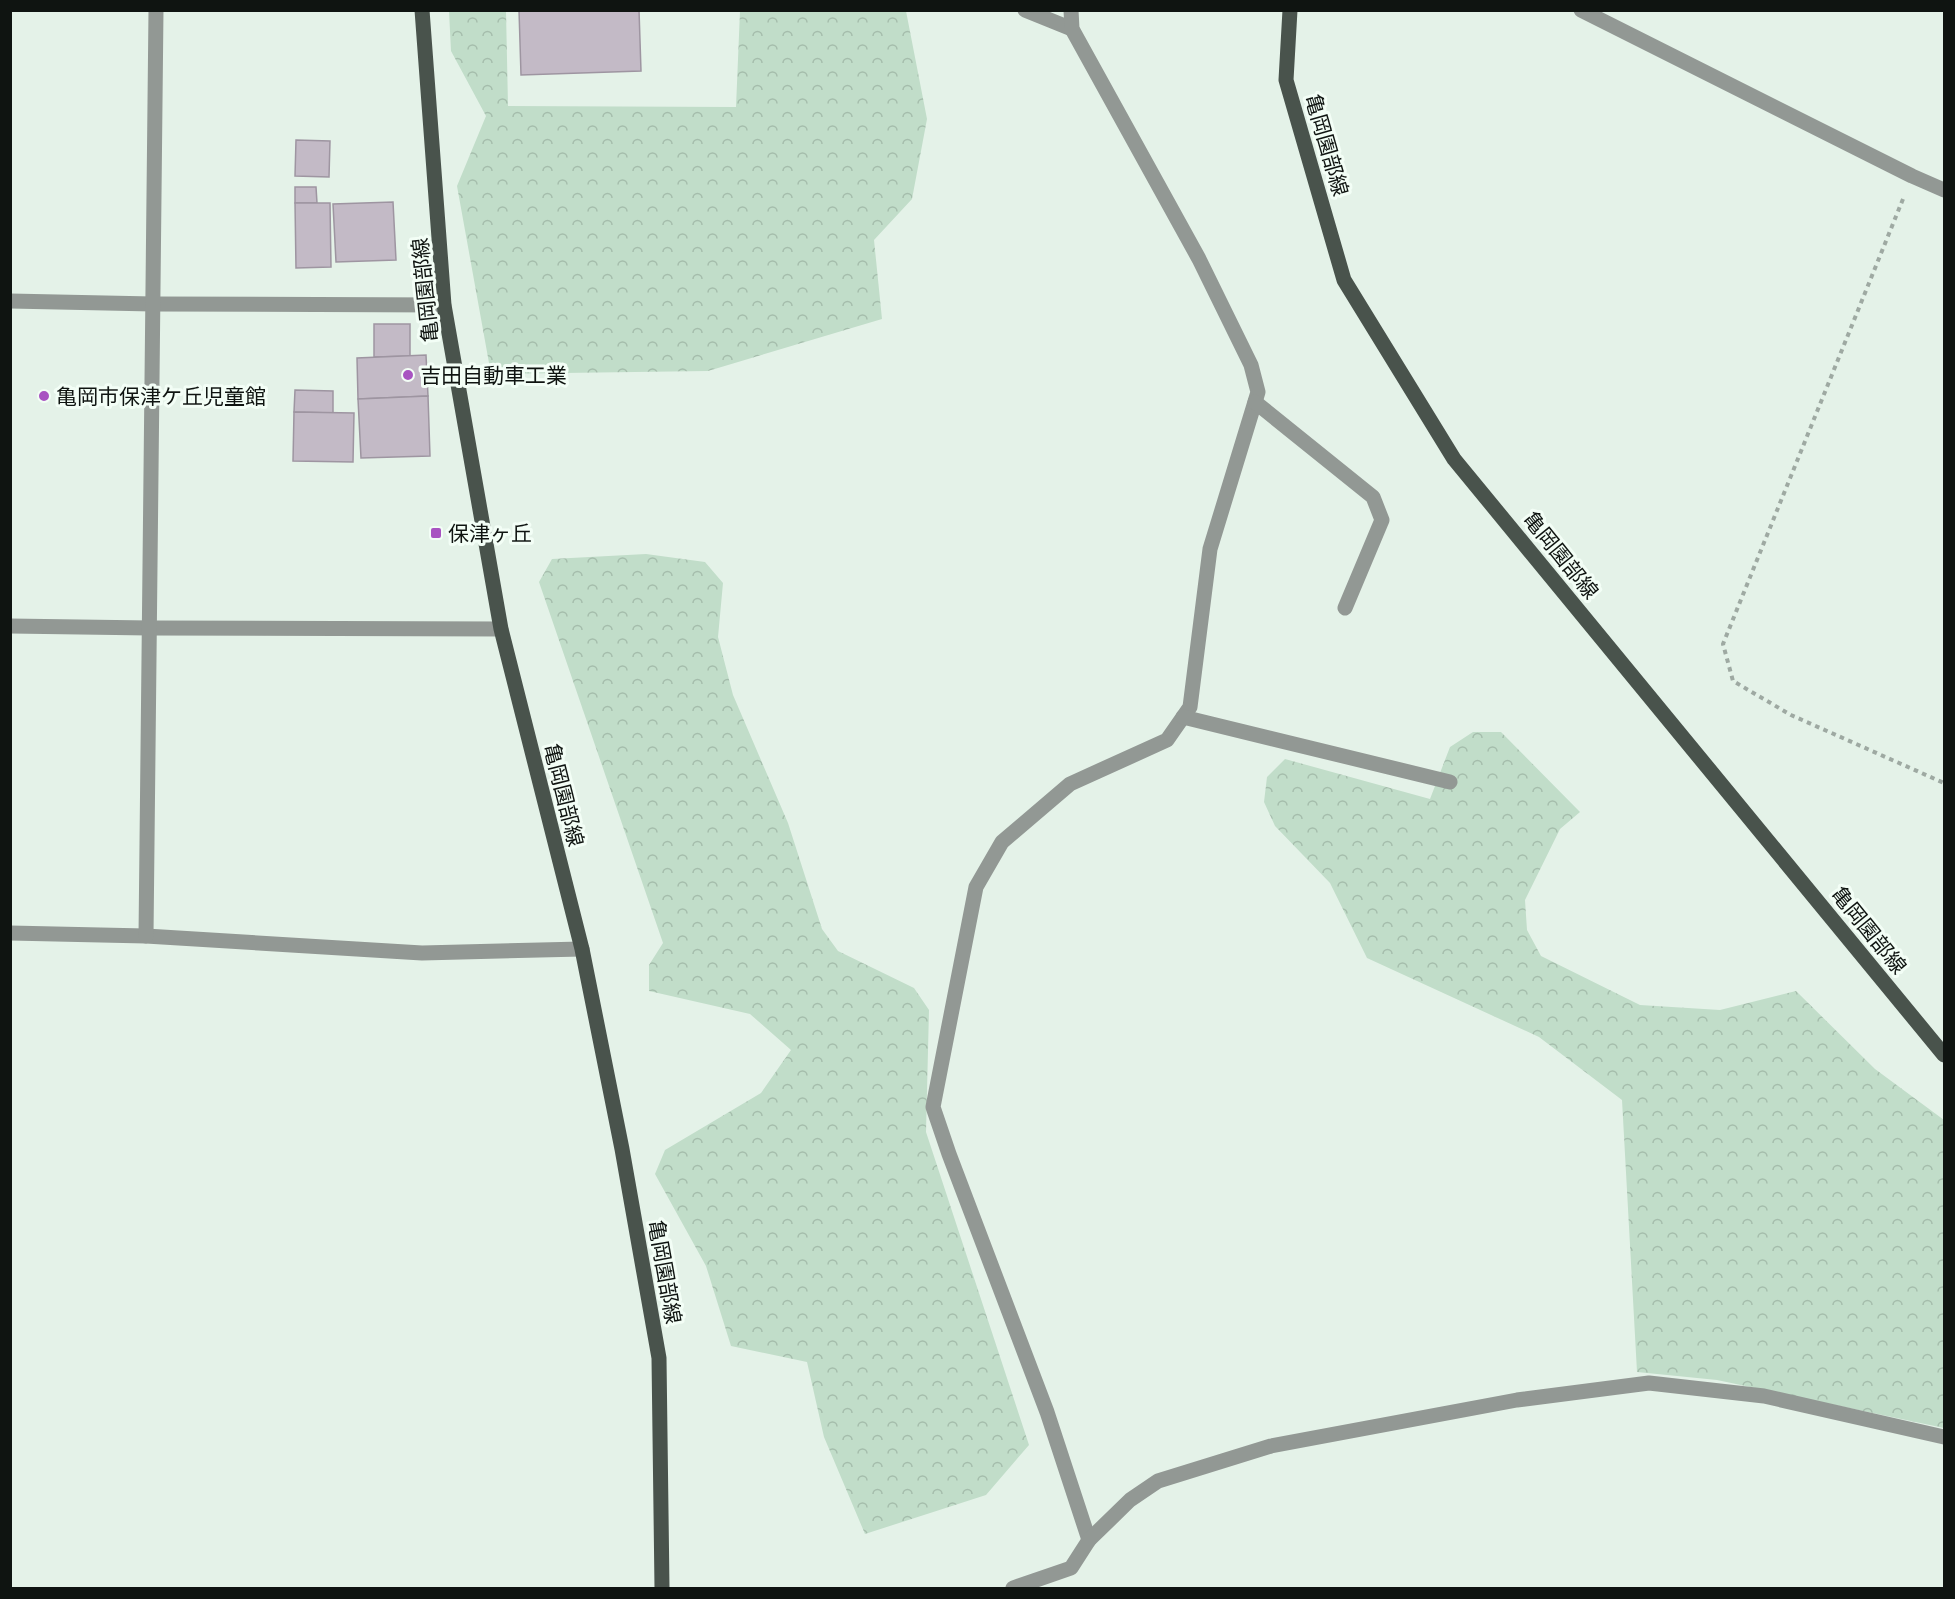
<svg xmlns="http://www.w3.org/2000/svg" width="1955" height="1599" font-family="Montserrat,'Noto Sans JP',sans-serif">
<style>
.forest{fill:url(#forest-crowns)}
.building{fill:#c3bac6;stroke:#9e95a1;stroke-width:1.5}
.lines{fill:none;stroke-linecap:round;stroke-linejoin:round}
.path{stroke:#9ea9a2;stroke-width:4;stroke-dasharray:4.5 4.5;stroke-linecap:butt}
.minor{stroke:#929894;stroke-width:15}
.major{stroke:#49534c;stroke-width:15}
.poi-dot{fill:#a853c1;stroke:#f3fef6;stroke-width:2}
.labels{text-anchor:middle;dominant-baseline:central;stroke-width:6;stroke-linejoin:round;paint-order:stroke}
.street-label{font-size:21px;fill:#0f1411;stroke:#f3fef6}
.poi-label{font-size:21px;fill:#0f1411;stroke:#f3fef6;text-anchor:start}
</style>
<defs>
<pattern id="forest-crowns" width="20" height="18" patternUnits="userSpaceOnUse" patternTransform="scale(1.5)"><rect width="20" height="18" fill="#c1ddc9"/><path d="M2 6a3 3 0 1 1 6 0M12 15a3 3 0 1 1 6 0" fill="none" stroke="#a5bdac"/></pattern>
</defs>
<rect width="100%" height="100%" fill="#e4f2e8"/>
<g class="forest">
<path d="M449 11H506L508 106 736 107 740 11H906L927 119 912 199 874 240 882 319 708 371 491 374 457 186 486 116 451 51Z"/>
<path d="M646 554 705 562 723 583 718 637 733 695 788 823 822 929 838 951 914 988 929 1010 926 1132 1029 1445 986 1495 865 1534 824 1437 807 1362 731 1346 706 1266 655 1174 665 1150 761 1093 791 1050 750 1014 649 991V965L663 943 539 582 552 559Z"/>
<path d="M1473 732H1501L1580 812 1560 829 1525 900 1527 930 1541 956 1640 1005 1720 1010 1796 991 1875 1069 1944 1120V1428L1717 1380 1637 1372 1622 1100 1539 1037 1367 958 1330 883 1275 826 1264 802 1267 777 1285 759 1430 799 1450 747Z"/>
</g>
<g class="building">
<path d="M519 10H639L641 71 521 75Z"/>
<path d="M296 140 330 141 329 177 295 176Z"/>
<path d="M295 187H316L317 203H295Z"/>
<path d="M393 202 396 260 336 262 333 204Z"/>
<path d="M295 203H330L331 267 296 268Z"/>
<path d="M374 324H410V356L374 357Z"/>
<path d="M426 355 428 396 358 399 357 358Z"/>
<path d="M295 390 333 391V413L294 412Z"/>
<path d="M428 396 430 456 361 458 358 399Z"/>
<path d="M294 412 354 413 353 462 293 461Z"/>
</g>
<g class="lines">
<path class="path" d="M1903 199 1723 644 1733 681 1791 715 1944 783"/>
<g class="minor">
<path d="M1025 10 1072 29"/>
<path d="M1071 10 1072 29 1199 259 1251 365 1258 392 1210 549 1190 707 1167 740 1070 784 1002 842 976 887 933 1107 949 1154 1047 1412 1089 1540"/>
<path d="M1581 10 1912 176 1944 190"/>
<path d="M10 301 153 304 444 305"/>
<path d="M1255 402 1373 497 1382 520 1345 608"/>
<path d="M10 626 150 628 501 629"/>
<path d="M1183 717 1450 782"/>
<path d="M10 933 146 936 422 953 582 949"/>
<path d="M146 936 156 10"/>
<path d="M1013 1588 1071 1568 1089 1540 1130 1500 1158 1481 1271 1446 1517 1400 1649 1383 1764 1396 1944 1437"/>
</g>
<g class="major">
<path d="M422 10 444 305 501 629 582 949 622 1149 659 1358 662 1588"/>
<path d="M1290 10 1286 80 1344 280 1454 459 1944 1055"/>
</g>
</g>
<g class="poi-dot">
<circle cx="408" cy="375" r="6"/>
<circle cx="44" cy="396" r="6"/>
<rect x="430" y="527" width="12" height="12" rx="3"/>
</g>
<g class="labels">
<g class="street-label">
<text transform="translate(1327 145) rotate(74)">亀岡園部線</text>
<text transform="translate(425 290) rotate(-96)">亀岡園部線</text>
<text transform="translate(1561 555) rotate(51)">亀岡園部線</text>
<text transform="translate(564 795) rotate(76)">亀岡園部線</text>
<text transform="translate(1869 930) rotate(51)">亀岡園部線</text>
<text transform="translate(665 1272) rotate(80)">亀岡園部線</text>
</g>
<g class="poi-label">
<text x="420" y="375">吉田自動車工業</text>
<text x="56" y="396">亀岡市保津ケ丘児童館</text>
<text x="448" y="533">保津ヶ丘</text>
</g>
</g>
<rect width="1955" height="1599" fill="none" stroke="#0f1411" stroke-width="24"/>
</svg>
